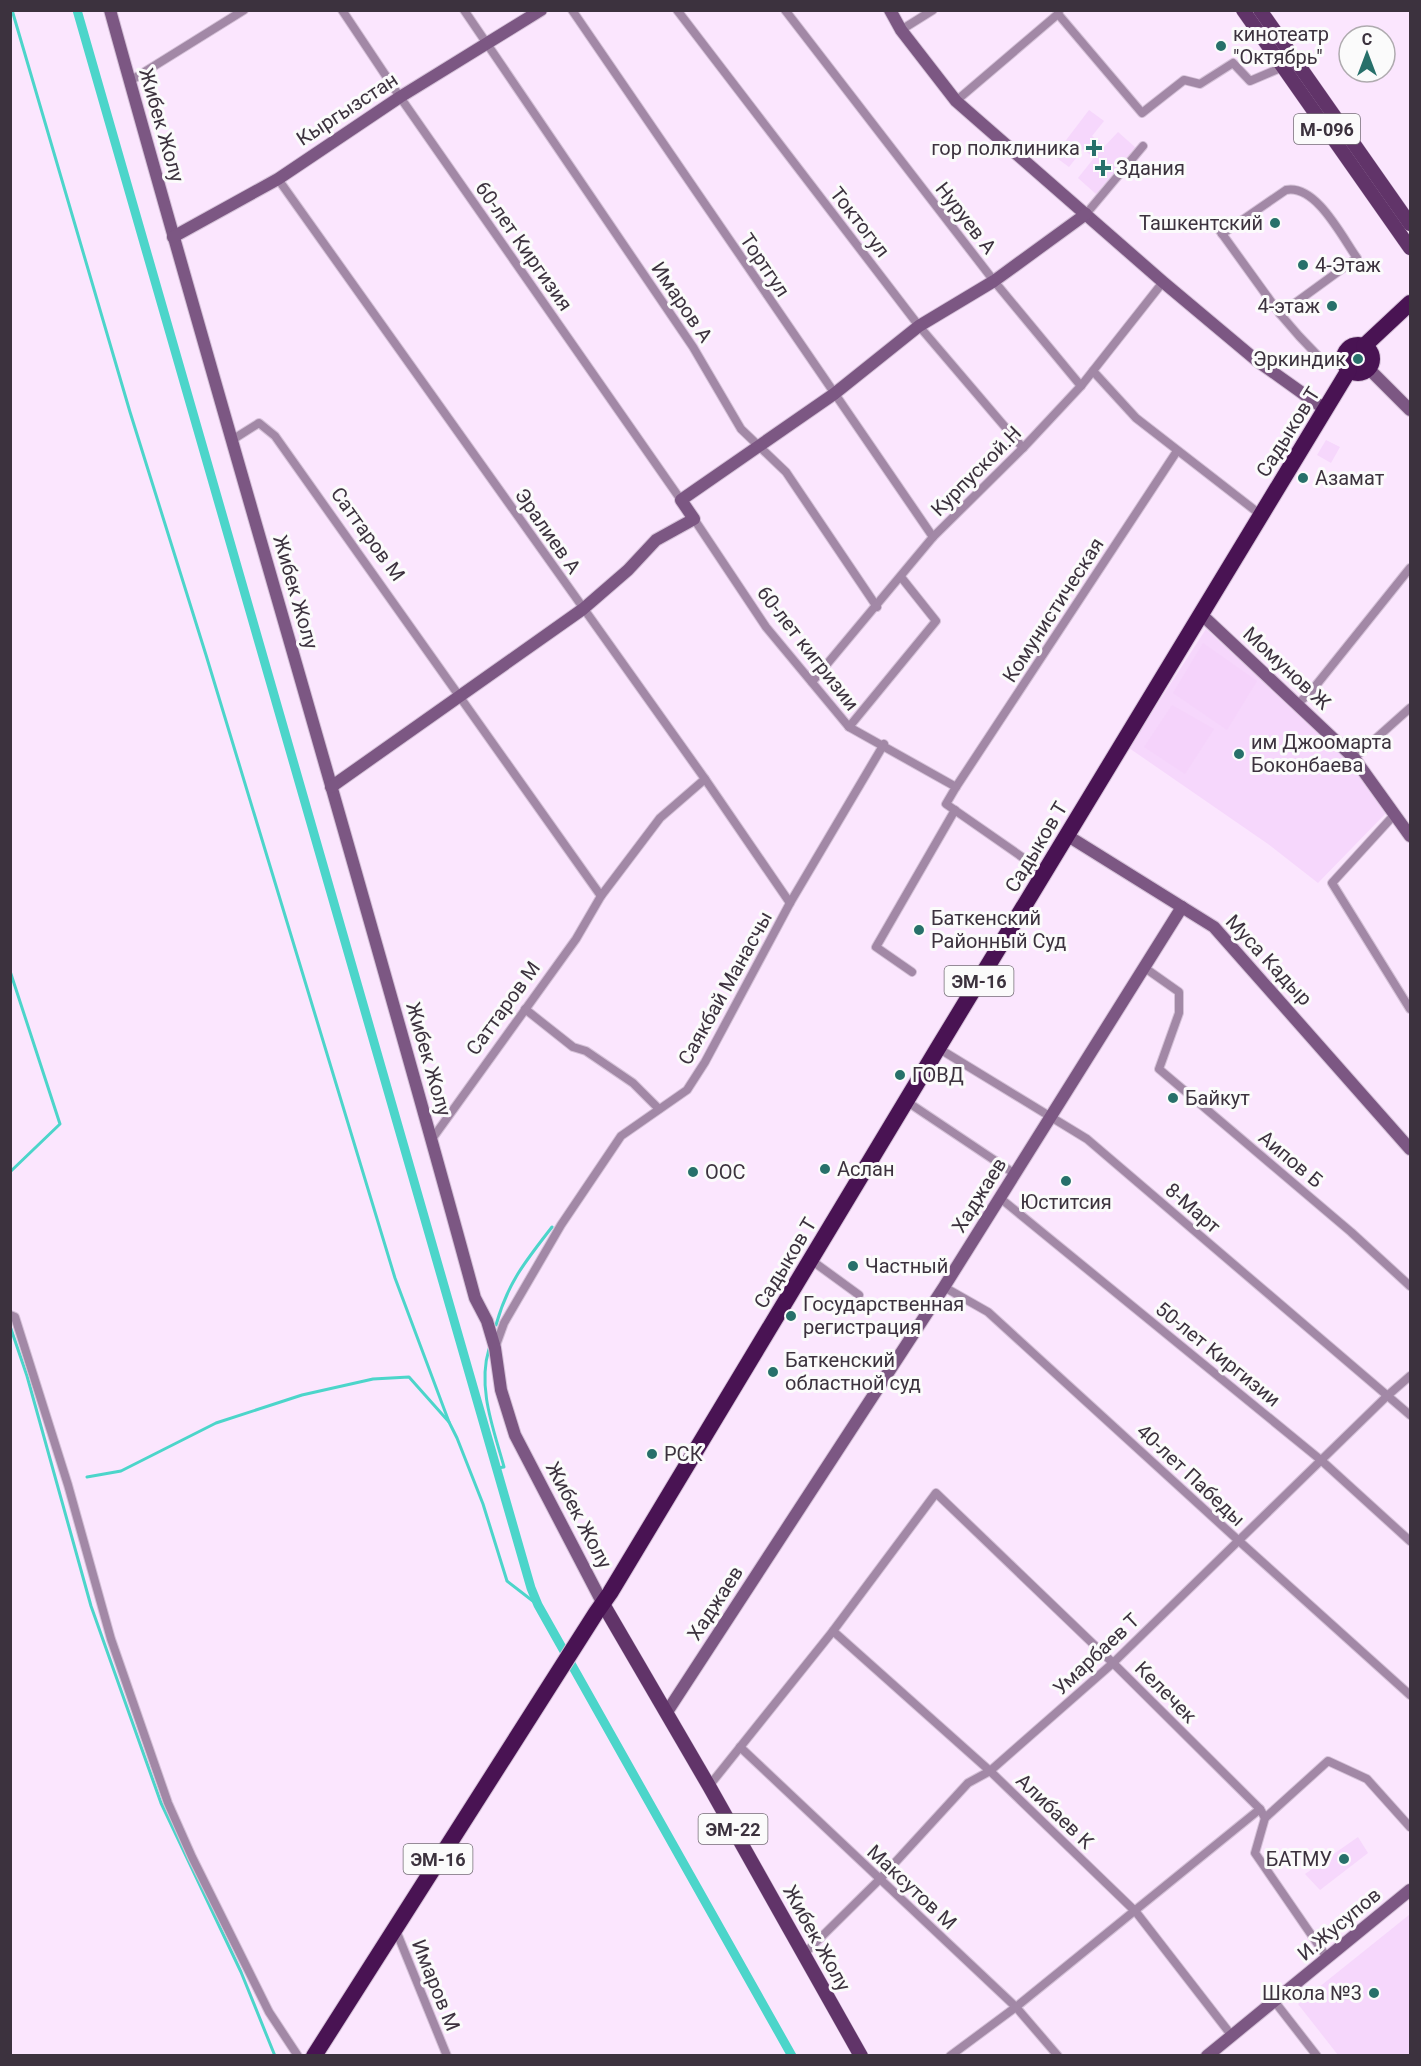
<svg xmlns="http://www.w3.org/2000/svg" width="1421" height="2066" font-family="Roboto,sans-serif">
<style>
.built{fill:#f6d7fc}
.pitch{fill:#f5d3fb}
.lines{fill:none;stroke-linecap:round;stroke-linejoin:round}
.stream{stroke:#4cd5ca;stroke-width:3}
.canal{stroke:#4cd5ca;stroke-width:9}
.street-casing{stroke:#d5c2d8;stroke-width:10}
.secondary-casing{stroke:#d5c2d8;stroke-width:14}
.primary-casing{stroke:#d5c2d8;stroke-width:15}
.highway-casing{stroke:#d5c2d8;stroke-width:18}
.street{stroke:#a288a6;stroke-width:8}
.secondary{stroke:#7c5783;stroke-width:12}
.primary{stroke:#613469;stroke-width:14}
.highway{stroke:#491353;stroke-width:16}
.poi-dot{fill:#27706a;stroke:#fbfbfb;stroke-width:2}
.labels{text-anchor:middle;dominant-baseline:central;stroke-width:6;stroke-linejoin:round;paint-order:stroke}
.shield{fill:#fbfbfb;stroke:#756e77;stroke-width:1.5}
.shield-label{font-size:18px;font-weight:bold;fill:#3c323e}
.poi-label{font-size:20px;fill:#3c323e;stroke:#fbfbfb;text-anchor:start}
.street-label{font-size:20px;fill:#3c323e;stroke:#fbfbfb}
</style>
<rect width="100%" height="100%" fill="#fbe6fe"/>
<g class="built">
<path d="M1089 110 1104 121 1092 136 1104 147 1118 132 1136 148 1096 194 1078 178 1094 158 1083 149 1069 167 1054 156Z"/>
<path d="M1326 440 1340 447 1331 463 1317 455Z"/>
<path d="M1206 629 1347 759 1387 812 1318 883 1268 844 1129 748Z"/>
<path d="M1358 1837 1368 1853 1320 1890 1305 1874Z"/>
<path d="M1409 1915 1410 2055H1338L1298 2004Z"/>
</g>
<g class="pitch">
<path d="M1203 643 1257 681 1227 730 1173 693Z"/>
<path d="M1172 705 1214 729 1185 774 1144 747Z"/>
</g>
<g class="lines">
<g class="stream">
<path d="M12 10 130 412 206 655 395 1278 449 1422"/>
<path d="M10 971 60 1124 10 1172"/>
<path d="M496 1325C508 1282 525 1262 552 1227"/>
<path d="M10 1326 27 1376 91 1606 161 1803 241 1972 275 2056"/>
<path d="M489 1349C477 1388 494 1430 504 1467L497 1468"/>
<path d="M87 1477 121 1471 216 1423 302 1395 373 1379 409 1377 449 1422 457 1438 483 1504 507 1581 538 1605"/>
</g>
<path class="canal" d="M77 10 531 1588 538 1605 792 2056"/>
<defs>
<g id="street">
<path d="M342 10 400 97 681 500"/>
<path d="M464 10 693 347 741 429 786 472 877 607"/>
<path d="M572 10 933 537"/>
<path d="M677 10 919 326 1023 448"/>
<path d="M785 10 994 281 1081 386"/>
<path d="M1058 14 1142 113 1184 80 1200 84 1233 63 1250 81 1283 67"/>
<path d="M901 30 933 10"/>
<path d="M130 81 244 10"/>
<path d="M956 101 1058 14 1059 11"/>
<path d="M278 179 705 779 790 903"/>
<path d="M1086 214 1143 146"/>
<path d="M1215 224 1280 314 1299 336 1322 360 1328 363H1344"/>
<path d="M1222 234 1286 190C1316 184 1342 237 1357 258L1280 314"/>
<path d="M1093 371 1136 418 1261 515"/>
<path d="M232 440 259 423 275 436 601 896"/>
<path d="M694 519 766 627 849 727 956 787 946 804 1045 873"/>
<path d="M812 682 933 537 1023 448 1081 386 1163 282"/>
<path d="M1297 704 1309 694 1410 568"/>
<path d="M849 727 936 621 901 577"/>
<path d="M1354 758 1410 708"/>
<path d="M956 787 1177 451"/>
<path d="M1395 814 1332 883 1410 1009"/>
<path d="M1145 968 1179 992V1013L1159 1069 1351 1232 1410 1286"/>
<path d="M912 972 876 947 955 810"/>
<path d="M525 1009 573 1047 586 1051 633 1083 659 1109"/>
<path d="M938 1048 1087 1139 1410 1415"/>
<path d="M906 1101 1015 1174"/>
<path d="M432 1139 576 939 601 896 660 818 705 779"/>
<path d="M1000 1198 1322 1461 1410 1541"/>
<path d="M811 1260 859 1295"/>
<path d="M944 1287 988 1312 1239 1541 1410 1695"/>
<path d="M10 1315 15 1317 68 1485 111 1639 168 1803 192 1857 269 2012 298 2056"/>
<path d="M495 1348 504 1323 561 1225 621 1136 687 1090 705 1062 790 903 884 744"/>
<path d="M833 1631 990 1771 1136 1912 1232 2036"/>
<path d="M740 1747 1016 2007 1058 2056"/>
<path d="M709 1786 833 1631 936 1493 1113 1663 1260 1809 1265 1818"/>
<path d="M395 1928 447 2056"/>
<path d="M804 1954 880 1879 968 1783 990 1771 1113 1663 1387 1396 1410 1376"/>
<path d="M1328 1959 1255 1853 1265 1818 1328 1761 1367 1779 1410 1827"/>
<path d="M1275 2002 1317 2056"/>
<path d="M950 2056 1016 2007 1260 1809"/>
</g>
<g id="secondary">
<path d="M110 10C229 440 358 867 475 1298L487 1321 495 1348 501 1390 515 1435 603 1604"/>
<path d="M890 10 901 30 956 101 1163 282 1256 360 1326 410"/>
<path d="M173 237 278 179 400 97 541 10"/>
<path d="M1368 368 1410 410"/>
<path d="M1201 614 1354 758 1410 836"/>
<path d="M331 787 583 609 628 570 656 540 694 519 681 500 834 394 919 326 994 281 1086 214"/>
<path d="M1068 836 1214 927 1410 1149"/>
<path d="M667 1712 944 1287 1182 907"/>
<path d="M1207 2056 1410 1890"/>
</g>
<g id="primary">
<path d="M1243 10 1410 248"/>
<path d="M1260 10 1410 224"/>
<path d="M603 1604 709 1786 861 2056"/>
</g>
<g id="highway">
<circle cx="1358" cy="359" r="14"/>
<path d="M1364 346 1410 303"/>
<path d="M314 2056 596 1613 610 1593 938 1048 1349 370"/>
</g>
</defs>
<use href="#street" class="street-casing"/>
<use href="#secondary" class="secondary-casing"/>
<use href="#primary" class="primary-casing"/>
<use href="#highway" class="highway-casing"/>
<use href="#street" class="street"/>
<use href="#secondary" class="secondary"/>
<use href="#primary" class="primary"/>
<use href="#highway" class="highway"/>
</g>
<g class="poi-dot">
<circle cx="1221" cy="46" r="6"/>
<path d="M1091 139h6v6h6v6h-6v6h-6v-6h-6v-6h6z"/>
<path d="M1100 159h6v6h6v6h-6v6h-6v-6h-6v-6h6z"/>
<circle cx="1275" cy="223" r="6"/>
<circle cx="1303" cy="265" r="6"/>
<circle cx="1332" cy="306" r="6"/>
<circle cx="1358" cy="359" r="6"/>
<circle cx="1303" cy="478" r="6"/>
<circle cx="1239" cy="754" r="6"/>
<circle cx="919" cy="930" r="6"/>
<circle cx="900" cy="1075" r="6"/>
<circle cx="1173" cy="1098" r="6"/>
<circle cx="825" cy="1169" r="6"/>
<circle cx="693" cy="1172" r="6"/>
<circle cx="1066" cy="1181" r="6"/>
<circle cx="853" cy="1266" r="6"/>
<circle cx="791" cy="1316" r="6"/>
<circle cx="773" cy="1372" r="6"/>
<circle cx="652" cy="1454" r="6"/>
<circle cx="1344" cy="1859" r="6"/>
<circle cx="1374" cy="1993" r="6"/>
</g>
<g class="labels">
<g class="shield">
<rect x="1294" y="114" width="66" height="30" rx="4.5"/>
<rect x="944.5" y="966" width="69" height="30" rx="4.5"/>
<rect x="698.5" y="1814" width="69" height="30" rx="4.5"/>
<rect x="403.5" y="1844" width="69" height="30" rx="4.5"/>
</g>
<g class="shield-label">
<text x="1327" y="129">М-096</text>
<text x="979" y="981">ЭМ-16</text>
<text x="733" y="1829">ЭМ-22</text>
<text x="438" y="1859">ЭМ-16</text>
</g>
<g class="poi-label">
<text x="1233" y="34">кинотеатр<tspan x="1233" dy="23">"Октябрь"</tspan></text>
<text x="1080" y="148" text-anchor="end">гор полклиника</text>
<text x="1116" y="168">Здания</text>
<text x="1263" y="223" text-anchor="end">Ташкентский</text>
<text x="1315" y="265">4-Этаж</text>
<text x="1320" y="306" text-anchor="end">4-этаж</text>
<text x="1346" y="359" text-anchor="end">Эркиндик</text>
<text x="1315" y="478">Азамат</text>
<text x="1251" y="742">им Джоомарта<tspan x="1251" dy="23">Боконбаева</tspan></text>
<text x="931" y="918">Баткенский<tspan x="931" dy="23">Районный Суд</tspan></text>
<text x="912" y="1075">ГОВД</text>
<text x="1185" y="1098">Байкут</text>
<text x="837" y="1169">Аслан</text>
<text x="705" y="1172">ООС</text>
<text x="1066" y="1202" text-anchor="middle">Юститсия</text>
<text x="865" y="1266">Частный</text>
<text x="803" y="1304">Государственная<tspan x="803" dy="23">регистрация</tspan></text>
<text x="785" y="1360">Баткенский<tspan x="785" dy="23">областной суд</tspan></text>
<text x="664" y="1454">РСК</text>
<text x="1332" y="1859" text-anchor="end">БАТМУ</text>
<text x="1362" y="1993" text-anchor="end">Школа №3</text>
</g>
<g class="street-label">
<text transform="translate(347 109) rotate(-33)">Кыргызстан</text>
<text transform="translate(162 125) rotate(74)">Жибек Жолу</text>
<text transform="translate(966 218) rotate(52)">Нуруев А</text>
<text transform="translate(860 222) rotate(52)">Токтогул</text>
<text transform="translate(524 246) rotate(55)">60-лет Киргизия</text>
<text transform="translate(765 265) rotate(56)">Тортгул</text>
<text transform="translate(682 302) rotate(56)">Имаров А</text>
<text transform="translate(1288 432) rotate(-58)">Садыков Т</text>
<text transform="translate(976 471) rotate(-45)">Курпуской.Н</text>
<text transform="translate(548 531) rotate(55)">Эралиев А</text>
<text transform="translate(368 534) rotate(54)">Саттаров М</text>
<text transform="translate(296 592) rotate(74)">Жибек Жолу</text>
<text transform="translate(1053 610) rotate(-57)">Комунистическая</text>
<text transform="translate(808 648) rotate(52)">60-лет кигризии</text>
<text transform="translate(1287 668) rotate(43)">Момунов Ж</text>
<text transform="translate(1036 847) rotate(-59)">Садыков Т</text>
<text transform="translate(1269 960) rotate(47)">Муса Кадыр</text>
<text transform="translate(725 988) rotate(-61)">Саякбай Манасчы</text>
<text transform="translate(503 1008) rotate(-54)">Саттаров М</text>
<text transform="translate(429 1059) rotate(74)">Жибек Жолу</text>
<text transform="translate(1291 1159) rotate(40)">Аипов Б</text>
<text transform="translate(979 1195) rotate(-58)">Хаджаев</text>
<text transform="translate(1193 1208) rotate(41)">8-Март</text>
<text transform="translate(785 1263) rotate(-59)">Садыков Т</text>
<text transform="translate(1218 1354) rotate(39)">50-лет Киргизии</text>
<text transform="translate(1191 1475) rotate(43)">40-лет Пабеды</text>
<text transform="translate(579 1515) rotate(62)">Жибек Жолу</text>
<text transform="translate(715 1603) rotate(-57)">Хаджаев</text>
<text transform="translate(1096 1654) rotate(-43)">Умарбаев Т</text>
<text transform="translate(1166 1692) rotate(45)">Келечек</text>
<text transform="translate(1055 1811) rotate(44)">Алибаев К</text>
<text transform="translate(912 1887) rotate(43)">Максутов М</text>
<text transform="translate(1339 1924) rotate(-40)">И.Жусупов</text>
<text transform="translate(817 1938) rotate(61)">Жибек Жолу</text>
<text transform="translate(436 1985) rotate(68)">Имаров М</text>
</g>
</g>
<rect width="1421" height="2066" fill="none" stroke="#3c323e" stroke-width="24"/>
<g transform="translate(1367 54)"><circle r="28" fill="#fbfbfb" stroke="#afabaf" stroke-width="1.5"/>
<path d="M0-4.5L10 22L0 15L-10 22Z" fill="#27706a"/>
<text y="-9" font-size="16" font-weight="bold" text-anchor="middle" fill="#3c323e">С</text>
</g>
</svg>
